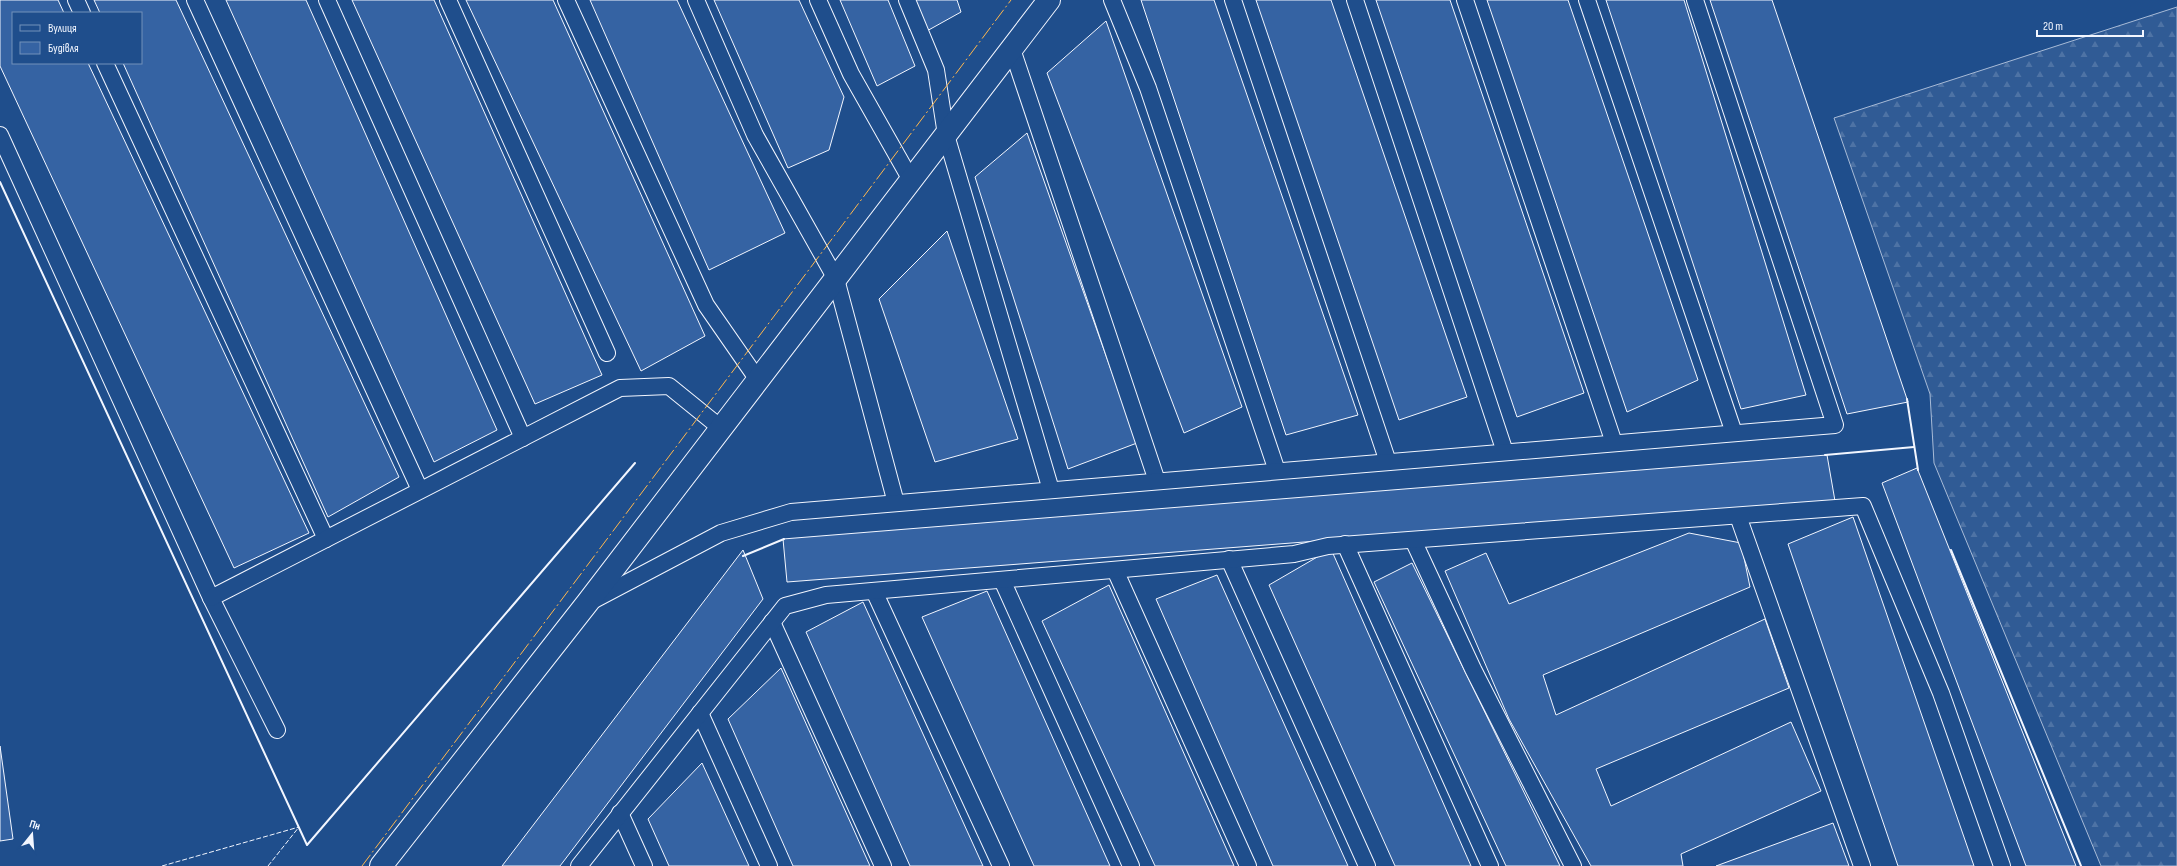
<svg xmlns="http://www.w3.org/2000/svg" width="2177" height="866" font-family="'Sofia Sans Condensed',sans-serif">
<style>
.forest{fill:url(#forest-firs);stroke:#a8bbd7}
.building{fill:#3563a3;stroke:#f2f6ff}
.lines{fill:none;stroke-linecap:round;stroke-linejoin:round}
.lane-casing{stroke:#f2f6ff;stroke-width:18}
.street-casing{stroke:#f2f6ff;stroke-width:24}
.lane{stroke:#1f4e8c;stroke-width:16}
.street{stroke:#1f4e8c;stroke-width:22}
.fence{stroke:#f2f6ff;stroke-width:1;stroke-dasharray:5 2;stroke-linecap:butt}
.wall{stroke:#f2f6ff;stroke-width:2}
.power{stroke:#ffb74d;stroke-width:1;stroke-dasharray:14 3 2 3;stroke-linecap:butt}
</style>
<defs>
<pattern id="forest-firs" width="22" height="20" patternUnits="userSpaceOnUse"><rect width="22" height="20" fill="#305b95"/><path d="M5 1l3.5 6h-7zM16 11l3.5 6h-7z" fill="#4e73a5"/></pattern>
</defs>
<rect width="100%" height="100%" fill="#1f4e8c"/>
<path class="forest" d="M2177 7V866H2101L1934 463 1930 394 1834 118Z"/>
<g class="building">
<path d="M0 0H58L64 13H13V63H88L309 533 234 568 0 66Z"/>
<path d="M94 0H176L399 477 328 517 123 63H141V13H100Z"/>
<path d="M226 0H306L497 430 434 462Z"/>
<path d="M352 0H434L602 375 535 404Z"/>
<path d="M466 0H553L705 336 641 371Z"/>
<path d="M590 0H677L785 233 709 270Z"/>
<path d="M714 0H799L844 97 829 150 788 168Z"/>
<path d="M840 0H888L915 66 877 86Z"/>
<path d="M913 0H957L961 12 925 32Z"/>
<path d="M1141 0H1214L1358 415 1286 435Z"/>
<path d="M1256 0H1331L1467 397 1399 420Z"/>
<path d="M1376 0H1450L1584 393 1517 417Z"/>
<path d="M1487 0H1568L1698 380 1627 412Z"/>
<path d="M1606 0H1684L1806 395 1741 409Z"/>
<path d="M1710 0H1772L1908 402 1847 414Z"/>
<path d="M1106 21 1242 407 1184 433 1047 73Z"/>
<path d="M1027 133 1137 443 1068 469 975 177Z"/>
<path d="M947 231 1018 439 935 462 879 299Z"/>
<path d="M1827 455 1835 501 787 582 783 539Z"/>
<path d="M1917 468 2076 866H2026L1882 483Z"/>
<path d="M1853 517 1974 866H1898L1788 544Z"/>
<path d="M1689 533 1741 543 1750 587 1543 675 1556 715 1765 619 1789 688 1596 769 1611 806 1791 722 1821 791 1681 854 1683 866H1591L1509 719 1445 571 1486 553 1509 604Z"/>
<path d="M1331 549 1471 866H1395L1269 585Z"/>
<path d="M743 550 763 599 560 866H502Z"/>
<path d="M1412 563 1560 866H1506L1374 582Z"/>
<path d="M1217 575 1348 866H1273L1156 599Z"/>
<path d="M1109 585 1234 866H1155L1042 621Z"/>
<path d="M987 591 1110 866H1034L922 617Z"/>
<path d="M863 602 983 866H910L806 632Z"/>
<path d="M781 668 870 866H793L728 719Z"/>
<path d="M0 746 13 839 0 841Z"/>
<path d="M702 763 749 866H669L648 819Z"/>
<path d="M1833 823 1849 866H1716Z"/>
</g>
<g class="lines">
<defs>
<g id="lane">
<path d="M76 0 82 13"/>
<path d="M195 0 420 490"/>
<path d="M327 0 523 438"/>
<path d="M448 0 607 353"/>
<path d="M566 0 706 305 758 380"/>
<path d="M696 0 755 135 836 279 896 503"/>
<path d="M818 0 851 74 911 180"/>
<path d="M907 0 936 70 946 135 1051 490"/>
<path d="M1112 0 1148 88 1277 471"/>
<path d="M1233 0 1388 462"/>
<path d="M1355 0 1505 452"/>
<path d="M1465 0 1614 443"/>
<path d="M1587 0 1734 433"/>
<path d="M1012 49 1157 481"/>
<path d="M105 63 326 539"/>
<path d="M0 135 211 598 277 730"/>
<path d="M1738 516 1862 866"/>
<path d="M1413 540 1473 669 1573 866"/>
<path d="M1345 544 1490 866"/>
<path d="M1229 559 1367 866"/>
<path d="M1115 570 1248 866"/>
<path d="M1002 580 1131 866"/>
<path d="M874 591 1001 866"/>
<path d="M211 598 620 388 669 386 722 429"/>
<path d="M592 601 721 533 791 512 1835 425 1695 0"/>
<path d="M772 622 883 866"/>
<path d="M700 713 769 866"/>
<path d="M620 813 644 866"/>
<path d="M579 866 785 606 826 595 1294 554 1328 546 1863 506 1941 693 2002 866"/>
</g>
<path id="street" d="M381 866 588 602 1049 0"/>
</defs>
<use href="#lane" class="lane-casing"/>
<use href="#street" class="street-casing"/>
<use href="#lane" class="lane"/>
<use href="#street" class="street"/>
<g class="fence">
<path d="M162 866 299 827"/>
<path d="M268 866 299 827"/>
</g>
<g class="wall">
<path d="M0 182 307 845 635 463"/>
<path d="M1907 399 1918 470"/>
<path d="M1825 455 1914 447"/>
<path d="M1951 550 2081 866"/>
<path d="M743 556 784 539"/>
</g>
<path class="power" d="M362 866 1011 0"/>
</g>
<rect x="12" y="12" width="130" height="52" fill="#1f4e8c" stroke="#7391ba"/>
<rect x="20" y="25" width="20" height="6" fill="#1f4e8c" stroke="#7391ba"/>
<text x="48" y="32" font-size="12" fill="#f2f6ff">Вулиця</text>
<rect x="20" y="42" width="20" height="12" fill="#3563a3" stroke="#7391ba"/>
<text x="48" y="52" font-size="12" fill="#f2f6ff">Будівля</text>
<g transform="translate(32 834) rotate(17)" stroke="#1f4e8c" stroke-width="3" paint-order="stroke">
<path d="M0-3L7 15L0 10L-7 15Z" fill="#f2f6ff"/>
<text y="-6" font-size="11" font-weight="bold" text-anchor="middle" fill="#f2f6ff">Пн</text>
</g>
<path d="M2037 30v6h106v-6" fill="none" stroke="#f2f6ff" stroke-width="2"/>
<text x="2043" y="30" font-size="12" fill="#f2f6ff" stroke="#1f4e8c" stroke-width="3" paint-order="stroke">20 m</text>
</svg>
